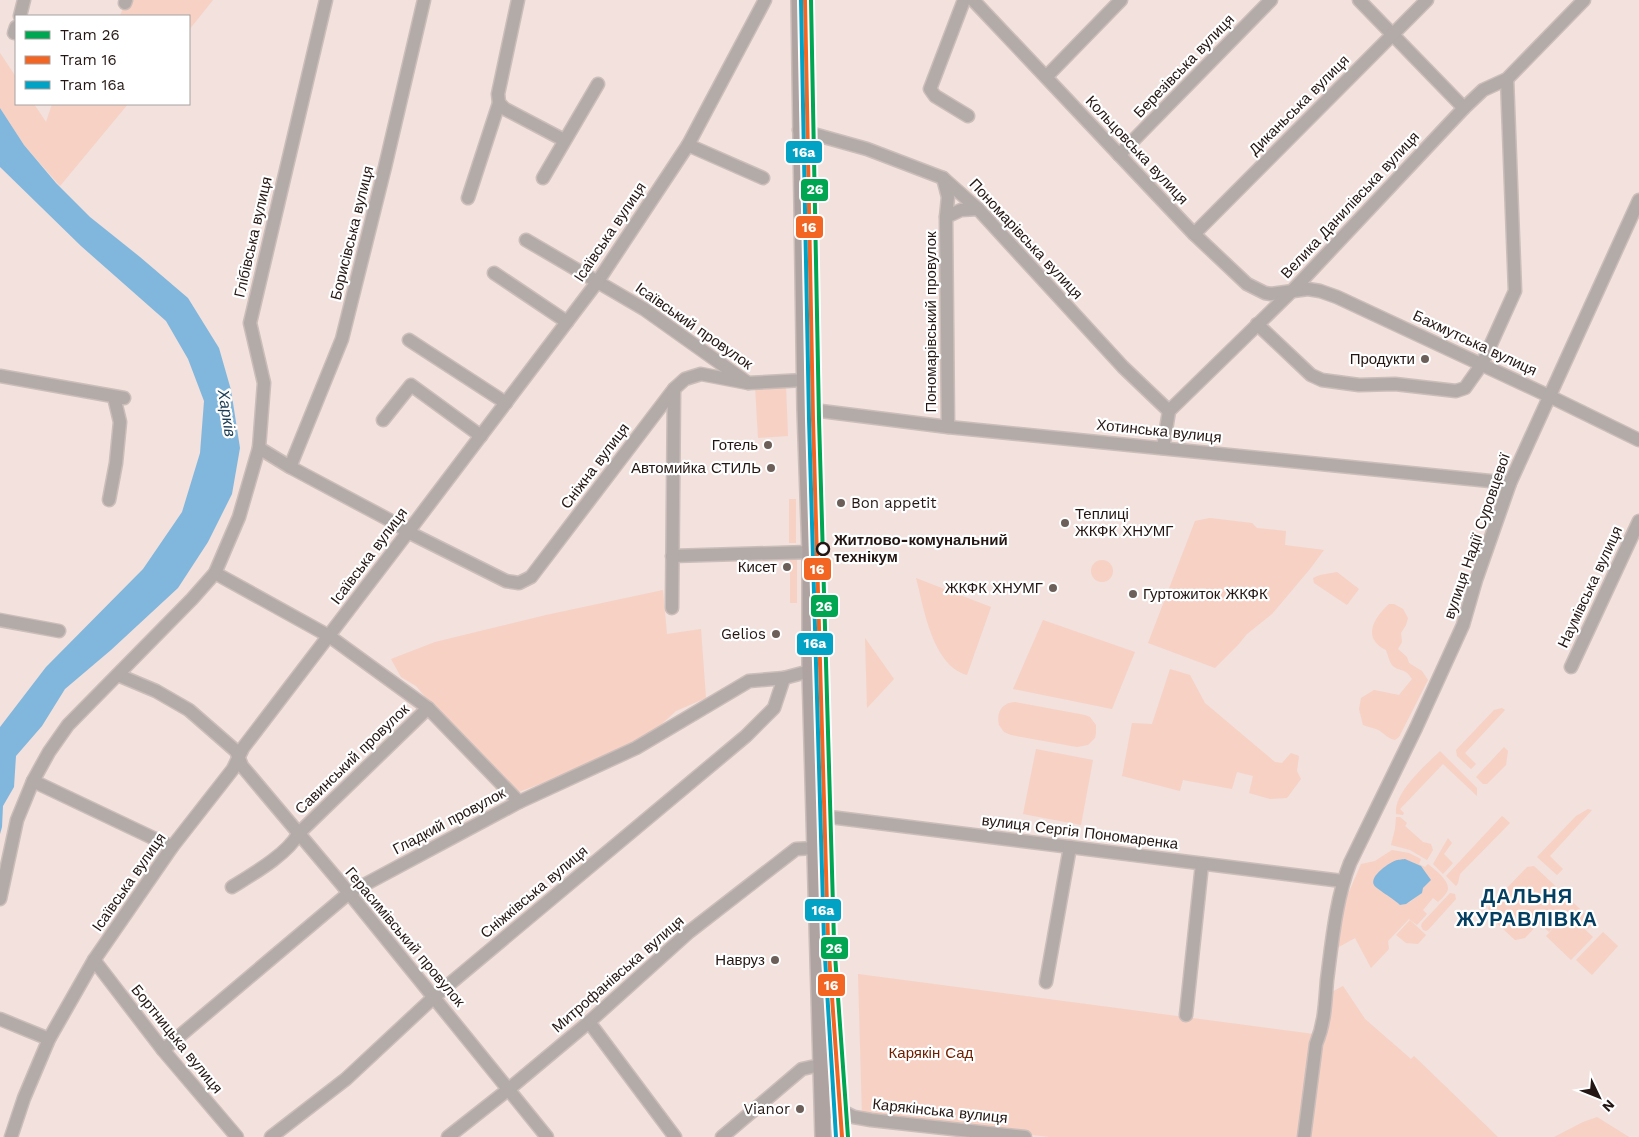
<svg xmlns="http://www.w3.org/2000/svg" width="1639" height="1137" font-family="'Work Sans',sans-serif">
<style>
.green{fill:#f7d1c4;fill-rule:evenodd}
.water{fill:#82b7dd}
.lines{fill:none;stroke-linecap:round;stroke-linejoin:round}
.minor-casing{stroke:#cbbdb9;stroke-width:15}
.major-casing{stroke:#cbbdb9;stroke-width:18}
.minor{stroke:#b3aba8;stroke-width:12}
.major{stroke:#aea3a0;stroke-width:15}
.tram-1-casing{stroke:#fff;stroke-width:8}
.tram-2-casing{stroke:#fff;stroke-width:8}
.tram-3-casing{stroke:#fff;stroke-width:8}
.tram-1{stroke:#00a651;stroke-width:4}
.tram-2{stroke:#f26522;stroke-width:4}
.tram-3{stroke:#02a2c5;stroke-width:4}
.poi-dot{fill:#6c5e59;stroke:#fff;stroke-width:2}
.stop-dot{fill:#fff;stroke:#241713;stroke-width:2.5}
.labels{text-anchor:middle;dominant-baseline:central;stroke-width:4.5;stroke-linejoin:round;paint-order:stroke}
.street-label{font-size:15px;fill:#241713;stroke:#fff}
.poi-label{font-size:15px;fill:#241713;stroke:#fff;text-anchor:end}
.stop-label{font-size:15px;font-weight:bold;fill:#241713;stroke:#fff;text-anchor:start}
.park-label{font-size:15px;fill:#6e2000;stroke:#fff}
.water-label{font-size:16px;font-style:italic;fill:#193c54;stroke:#fff}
.district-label{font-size:20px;font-weight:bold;letter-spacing:1px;fill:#043f61;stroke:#fff}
.line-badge{stroke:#fff;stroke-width:2}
.badge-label{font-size:14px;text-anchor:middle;font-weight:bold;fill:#fff}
</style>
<rect width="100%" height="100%" fill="#f2e1dc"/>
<g class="green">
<path d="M126 0H213L189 30V16H120Z"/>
<path d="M0 53 16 77V104H34L46 122 52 104H128L60 186 24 145 0 108Z"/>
<path d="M786 385 788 436 758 438 755 386Z"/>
<rect x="789" y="499" width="7" height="44"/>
<path d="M1210 518 1252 523 1257 528 1286 531 1285 545 1324 550 1310 569 1272 614 1247 634 1238 645 1215 668 1148 643 1195 521Z"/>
<circle cx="1102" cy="571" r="11"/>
<rect x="790" y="560" width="7" height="43"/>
<path d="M1337 572 1359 589 1347 605 1314 583 1313 578 1320 575Z"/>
<path d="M916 578 991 607 967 675C932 665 924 608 916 578Z"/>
<path d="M663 590 667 634 701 629 706 698 676 711 643 741 599 762 516 793 455 733 416 686 401 677 391 659 435 642 546 615Z"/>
<path d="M1389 604H1394L1403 609 1408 618 1406 625 1401 633 1402 642 1398 649 1407 657 1409 663 1422 671 1428 680 1399 737 1395 740C1387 738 1386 735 1380 731 1378 729 1368 727 1363 725L1359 709 1361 698 1374 690 1399 695 1412 679C1405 667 1398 672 1392 665 1389 661 1388 655 1386 650 1362 638 1373 619 1389 604Z"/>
<path d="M1043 620 1135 652 1112 709 1013 689Z"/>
<path d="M865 638 894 679 867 708Z"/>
<path d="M1170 669 1190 675 1205 703 1275 762 1282 763 1291 753 1299 756 1297 771 1301 779 1287 798 1270 799 1249 793 1253 776 1237 772 1232 789 1183 780 1180 791 1122 776 1132 723 1152 724Z"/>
<path d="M1015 702 1085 715 1090 717 1096 725V733L1095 738 1088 745 1077 747 1011 735 1004 732 999 725C996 712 1002 703 1015 702Z"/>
<path d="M1502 708 1505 710 1465 753 1476 764 1471 769 1457 756 1456 750 1494 710Z"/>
<path d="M1504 747 1508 751 1506 765 1487 784H1483L1476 777Z"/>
<path d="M1036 749 1093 760 1081 825 1023 814Z"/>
<path d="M1440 751 1477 788V796L1443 764 1400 809 1404 813 1403 815 1396 814C1394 792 1425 766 1440 751Z"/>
<path d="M1588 809 1592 810 1550 856 1563 869 1557 875 1537 857 1576 816Z"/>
<path d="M1502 816 1510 823 1460 874 1458 883 1456 886 1446 876Z"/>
<path d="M1396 817H1400L1407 823 1405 826 1423 842 1431 844 1433 850 1427 860 1410 850 1391 845 1395 829Z"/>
<path d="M1448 838 1452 843 1444 854 1453 863 1443 874 1433 864Z"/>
<path d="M1392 850 1409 853 1421 859 1419 864 1425 867 1428 864C1434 869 1449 880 1448 889 1447 894 1441 899 1438 902L1433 898 1423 910 1427 914 1417 925 1409 919 1388 941 1389 949 1371 968 1355 938 1337 948 1342 908 1361 864 1375 861ZM1431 880 1423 888 1421 893 1410 902 1400 905 1389 895 1378 889Z"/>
<path d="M1534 866 1594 922 1588 929 1568 911 1549 932 1539 923 1525 938 1515 940 1489 916 1488 908 1527 867Z"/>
<path d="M1450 893 1455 894 1456 899 1429 929 1426 931 1423 930 1421 926 1422 923Z"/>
<path d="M1568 913 1593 937 1571 960 1546 936Z"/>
<path d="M1410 920 1426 935 1418 944 1406 943 1396 935Z"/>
<path d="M1603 932 1618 946 1592 975 1576 960Z"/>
<path d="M858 974 1314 1034 1300 1137H1050L862 1116Z"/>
<path d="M1343 986 1365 1019 1411 1059 1414 1056 1498 1137H1307L1328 994Z"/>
<path d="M1597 1117 1629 1137H1554L1583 1122Z"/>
</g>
<g class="water">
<path d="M0 108 24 145 56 183 90 217 140 257 188 298 219 348 231 390 240 448 232 494 208 542 178 588 111 650 65 689 42 726 16 756 14 787 3 806 2 827 0 834V727L46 667 143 569 182 512 200 453 204 401 188 359 166 321 81 246 0 167Z"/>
<path d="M1405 859 1421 866 1431 880 1423 888 1422 893 1406 904 1400 905C1394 899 1375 888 1374 885 1369 876 1390 862 1397 860 1398 860 1404 859 1405 859Z"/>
</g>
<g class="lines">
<defs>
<g id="minor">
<path d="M326 0 250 323 264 383 259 448 290 467 395 523 408 532 506 581 519 583 531 577 674 389 685 379 701 374 748 383"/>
<path d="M964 0 930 89 935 96 968 116"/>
<path d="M973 0 1194 234 1247 284 1265 293 1271 294 1308 289 1320 291 1337 297 1549 396 1639 440"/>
<path d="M1359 0 1464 108"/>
<path d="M125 3 126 0"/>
<path d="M20 16 24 0"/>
<path d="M14 33 16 27"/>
<path d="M1046 77 1121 0"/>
<path d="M499 103 505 109 564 140"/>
<path d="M799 130 867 149 943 178 978 209 1123 367 1169 411"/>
<path d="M688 145 763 178"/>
<path d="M1119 155 1271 0"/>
<path d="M543 178 598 84"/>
<path d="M943 178 948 197 946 217 948 427"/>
<path d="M468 198 499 103 498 94 518 0"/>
<path d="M946 217 961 210 978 209"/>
<path d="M1194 234 1427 0"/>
<path d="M526 240 644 309 748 383 805 380"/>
<path d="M494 273 567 322"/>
<path d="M1257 324 1311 375 1322 380 1359 385 1395 384 1456 391 1465 388 1482 364 1515 291 1507 79"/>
<path d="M409 340 506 403"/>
<path d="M0 376 124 398"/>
<path d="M805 409 948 427 1510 483"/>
<path d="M383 420 411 385 481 436"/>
<path d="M1163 448 1169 411 1293 290 1464 108 1483 90 1507 79 1584 0"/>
<path d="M290 467 342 339 385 167 424 0"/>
<path d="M109 500 116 463 120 422 114 397"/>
<path d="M672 556 810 552"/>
<path d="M215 573 329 636 428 708 519 802"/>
<path d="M672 608 674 389"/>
<path d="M0 620 59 631"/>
<path d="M1571 667 1639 521"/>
<path d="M118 675 156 691 189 710 236 751 242 766 349 893 547 1137"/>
<path d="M33 781 172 847"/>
<path d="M814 815 1342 881"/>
<path d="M232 887C251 875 288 854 298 834L428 708"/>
<path d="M0 899 17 820 33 781 49 752 68 725 192 599 215 573 239 517 259 448"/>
<path d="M94 960 163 1050 237 1137"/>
<path d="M1046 982 1070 847"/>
<path d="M1186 1015 1202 864"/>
<path d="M0 1019 49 1039"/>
<path d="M589 1022 675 1137"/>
<path d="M163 1050 349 893 519 802 636 748 749 681 784 678"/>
<path d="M822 1112 846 1113 854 1117 871 1120 1025 1137"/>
<path d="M11 1137 24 1098 49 1039 94 960 172 847 233 769 243 748 408 532 598 281 688 145 765 0"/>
<path d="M271 1137 346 1079 434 997 746 736 774 708 784 678 810 671"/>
<path d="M448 1137 509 1089 589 1022 689 932 796 849 815 848"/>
<path d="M722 1137 802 1069 820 1065"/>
<path d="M1304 1137 1316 1044C1325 1022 1325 1004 1327 980 1332 942 1336 898 1350 863L1416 728 1463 625 1476 580 1510 483 1639 200"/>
</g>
<path id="major" d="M799 0 805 409 810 552V671L823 1137"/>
</defs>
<use href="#minor" class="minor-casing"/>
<use href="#major" class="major-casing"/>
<use href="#minor" class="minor"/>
<use href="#major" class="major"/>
<defs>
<path id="tram-1" d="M811 0 819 419 834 941 848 1137"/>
<path id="tram-2" d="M805 0 813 419 828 941 842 1137"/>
<path id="tram-3" d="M801 0 809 419 824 941 836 1137"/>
</defs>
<use href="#tram-1" class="tram-1-casing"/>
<use href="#tram-2" class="tram-2-casing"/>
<use href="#tram-3" class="tram-3-casing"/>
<use href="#tram-1" class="tram-1"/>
<use href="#tram-2" class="tram-2"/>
<use href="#tram-3" class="tram-3"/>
</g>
<g class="poi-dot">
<circle cx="1425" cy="359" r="5"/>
<circle cx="768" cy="445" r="5"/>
<circle cx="771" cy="468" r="5"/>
<circle cx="841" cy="503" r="5"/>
<circle cx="1065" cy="523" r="5"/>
<circle cx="787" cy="567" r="5"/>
<circle cx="1053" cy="588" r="5"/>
<circle cx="1133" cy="594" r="5"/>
<circle cx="776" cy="634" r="5"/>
<circle cx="775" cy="960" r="5"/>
<circle cx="800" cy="1109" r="5"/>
</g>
<circle class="stop-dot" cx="823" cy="549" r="6"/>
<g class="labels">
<g class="street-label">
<text transform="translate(1184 66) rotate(-46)">Березівська вулиця</text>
<text transform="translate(1299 105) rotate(-45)">Диканьська вулиця</text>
<text transform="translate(1137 150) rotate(47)">Кольцовська вулиця</text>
<text transform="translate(1350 205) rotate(-47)">Велика Данилівська вулиця</text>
<text transform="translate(610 232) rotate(-56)">Ісаївська вулиця</text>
<text transform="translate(352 233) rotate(-76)">Борисівська вулиця</text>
<text transform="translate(253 237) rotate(-77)">Глібівська вулиця</text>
<text transform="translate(1026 239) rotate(47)">Пономарівська вулиця</text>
<text transform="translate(931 322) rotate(-90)">Пономарівський провулок</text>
<text transform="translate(694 326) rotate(35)">Ісаївський провулок</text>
<text transform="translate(1475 343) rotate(25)">Бахмутська вулиця</text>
<text transform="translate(1159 431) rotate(6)">Хотинська вулиця</text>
<text transform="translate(595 466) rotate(-53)">Сніжна вулиця</text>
<text transform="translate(1477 536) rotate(-71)">вулиця Надії Суровцевої</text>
<text transform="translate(369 556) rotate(-53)">Ісаївська вулиця</text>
<text transform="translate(1590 587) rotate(-65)">Наумівська вулиця</text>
<text transform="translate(352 759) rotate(-44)">Савинський провулок</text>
<text transform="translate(449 821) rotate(-28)">Гладкий провулок</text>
<text transform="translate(1080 832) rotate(7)">вулиця Сергія Пономаренка</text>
<text transform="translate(129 882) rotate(-55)">Ісаївська вулиця</text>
<text transform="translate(534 892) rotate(-40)">Сніжківська вулиця</text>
<text transform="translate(405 937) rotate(50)">Герасимівський провулок</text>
<text transform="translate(618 974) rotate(-41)">Митрофанівська вулиця</text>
<text transform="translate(177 1039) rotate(51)">Бортницька вулиця</text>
<text transform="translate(940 1111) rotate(6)">Карякінська вулиця</text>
</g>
<g class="poi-label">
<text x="1415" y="359">Продукти</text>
<text x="758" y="445">Готель</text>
<text x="761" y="468">Автомийка СТИЛЬ</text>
<text x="851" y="503" text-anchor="start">Bon appetit</text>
<text x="1075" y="514" text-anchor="start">Теплиці<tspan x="1075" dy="17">ЖКФК ХНУМГ</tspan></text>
<text x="777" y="567">Кисет</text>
<text x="1043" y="588">ЖКФК ХНУМГ</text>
<text x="1143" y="594" text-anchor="start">Гуртожиток ЖКФК</text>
<text x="766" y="634">Gelios</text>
<text x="765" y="960">Навруз</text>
<text x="790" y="1109">Vianor</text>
</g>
<g class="stop-label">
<text x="834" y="540">Житлово-комунальний<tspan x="834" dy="17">технікум</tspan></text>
</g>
<g class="park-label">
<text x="931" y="1053">Карякін Сад</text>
</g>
<g class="water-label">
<text transform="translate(227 413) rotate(81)">Харків</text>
</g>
<g class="district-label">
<text x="1527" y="896">ДАЛЬНЯ<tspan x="1527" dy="23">ЖУРАВЛІВКА</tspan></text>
</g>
</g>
<g class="line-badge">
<rect x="785" y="140" width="38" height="24" rx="5" fill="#02a2c5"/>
<rect x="800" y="178" width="29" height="24" rx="5" fill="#00a651"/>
<rect x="795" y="215" width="29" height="24" rx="5" fill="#f26522"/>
<rect x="803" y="557" width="29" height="24" rx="5" fill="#f26522"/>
<rect x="810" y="594" width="29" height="24" rx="5" fill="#00a651"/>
<rect x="796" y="632" width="38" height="24" rx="5" fill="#02a2c5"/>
<rect x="804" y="898" width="38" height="24" rx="5" fill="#02a2c5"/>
<rect x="820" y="936" width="29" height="24" rx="5" fill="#00a651"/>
<rect x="817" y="973" width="29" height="24" rx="5" fill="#f26522"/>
</g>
<g class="badge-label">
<text x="804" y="157">16a</text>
<text x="815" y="194">26</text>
<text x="809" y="232">16</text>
<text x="817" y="574">16</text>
<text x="824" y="611">26</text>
<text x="815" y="648">16a</text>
<text x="823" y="915">16a</text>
<text x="834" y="953">26</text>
<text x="831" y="990">16</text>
</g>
<rect x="15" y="15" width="175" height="90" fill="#ffffff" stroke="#a7a2a1"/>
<rect x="25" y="31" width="25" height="8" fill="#00a651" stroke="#a7a2a1"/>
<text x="60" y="40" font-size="15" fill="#241713">Tram 26</text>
<rect x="25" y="56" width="25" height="8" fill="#f26522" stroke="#a7a2a1"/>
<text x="60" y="65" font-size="15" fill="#241713">Tram 16</text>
<rect x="25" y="81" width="25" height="8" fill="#02a2c5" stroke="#a7a2a1"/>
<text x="60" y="90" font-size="15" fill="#241713">Tram 16a</text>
<g transform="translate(1599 1097) rotate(133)" stroke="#ffffff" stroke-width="4" paint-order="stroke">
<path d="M0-4L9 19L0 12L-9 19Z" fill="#241713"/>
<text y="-8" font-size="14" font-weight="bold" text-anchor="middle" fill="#241713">N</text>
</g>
</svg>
